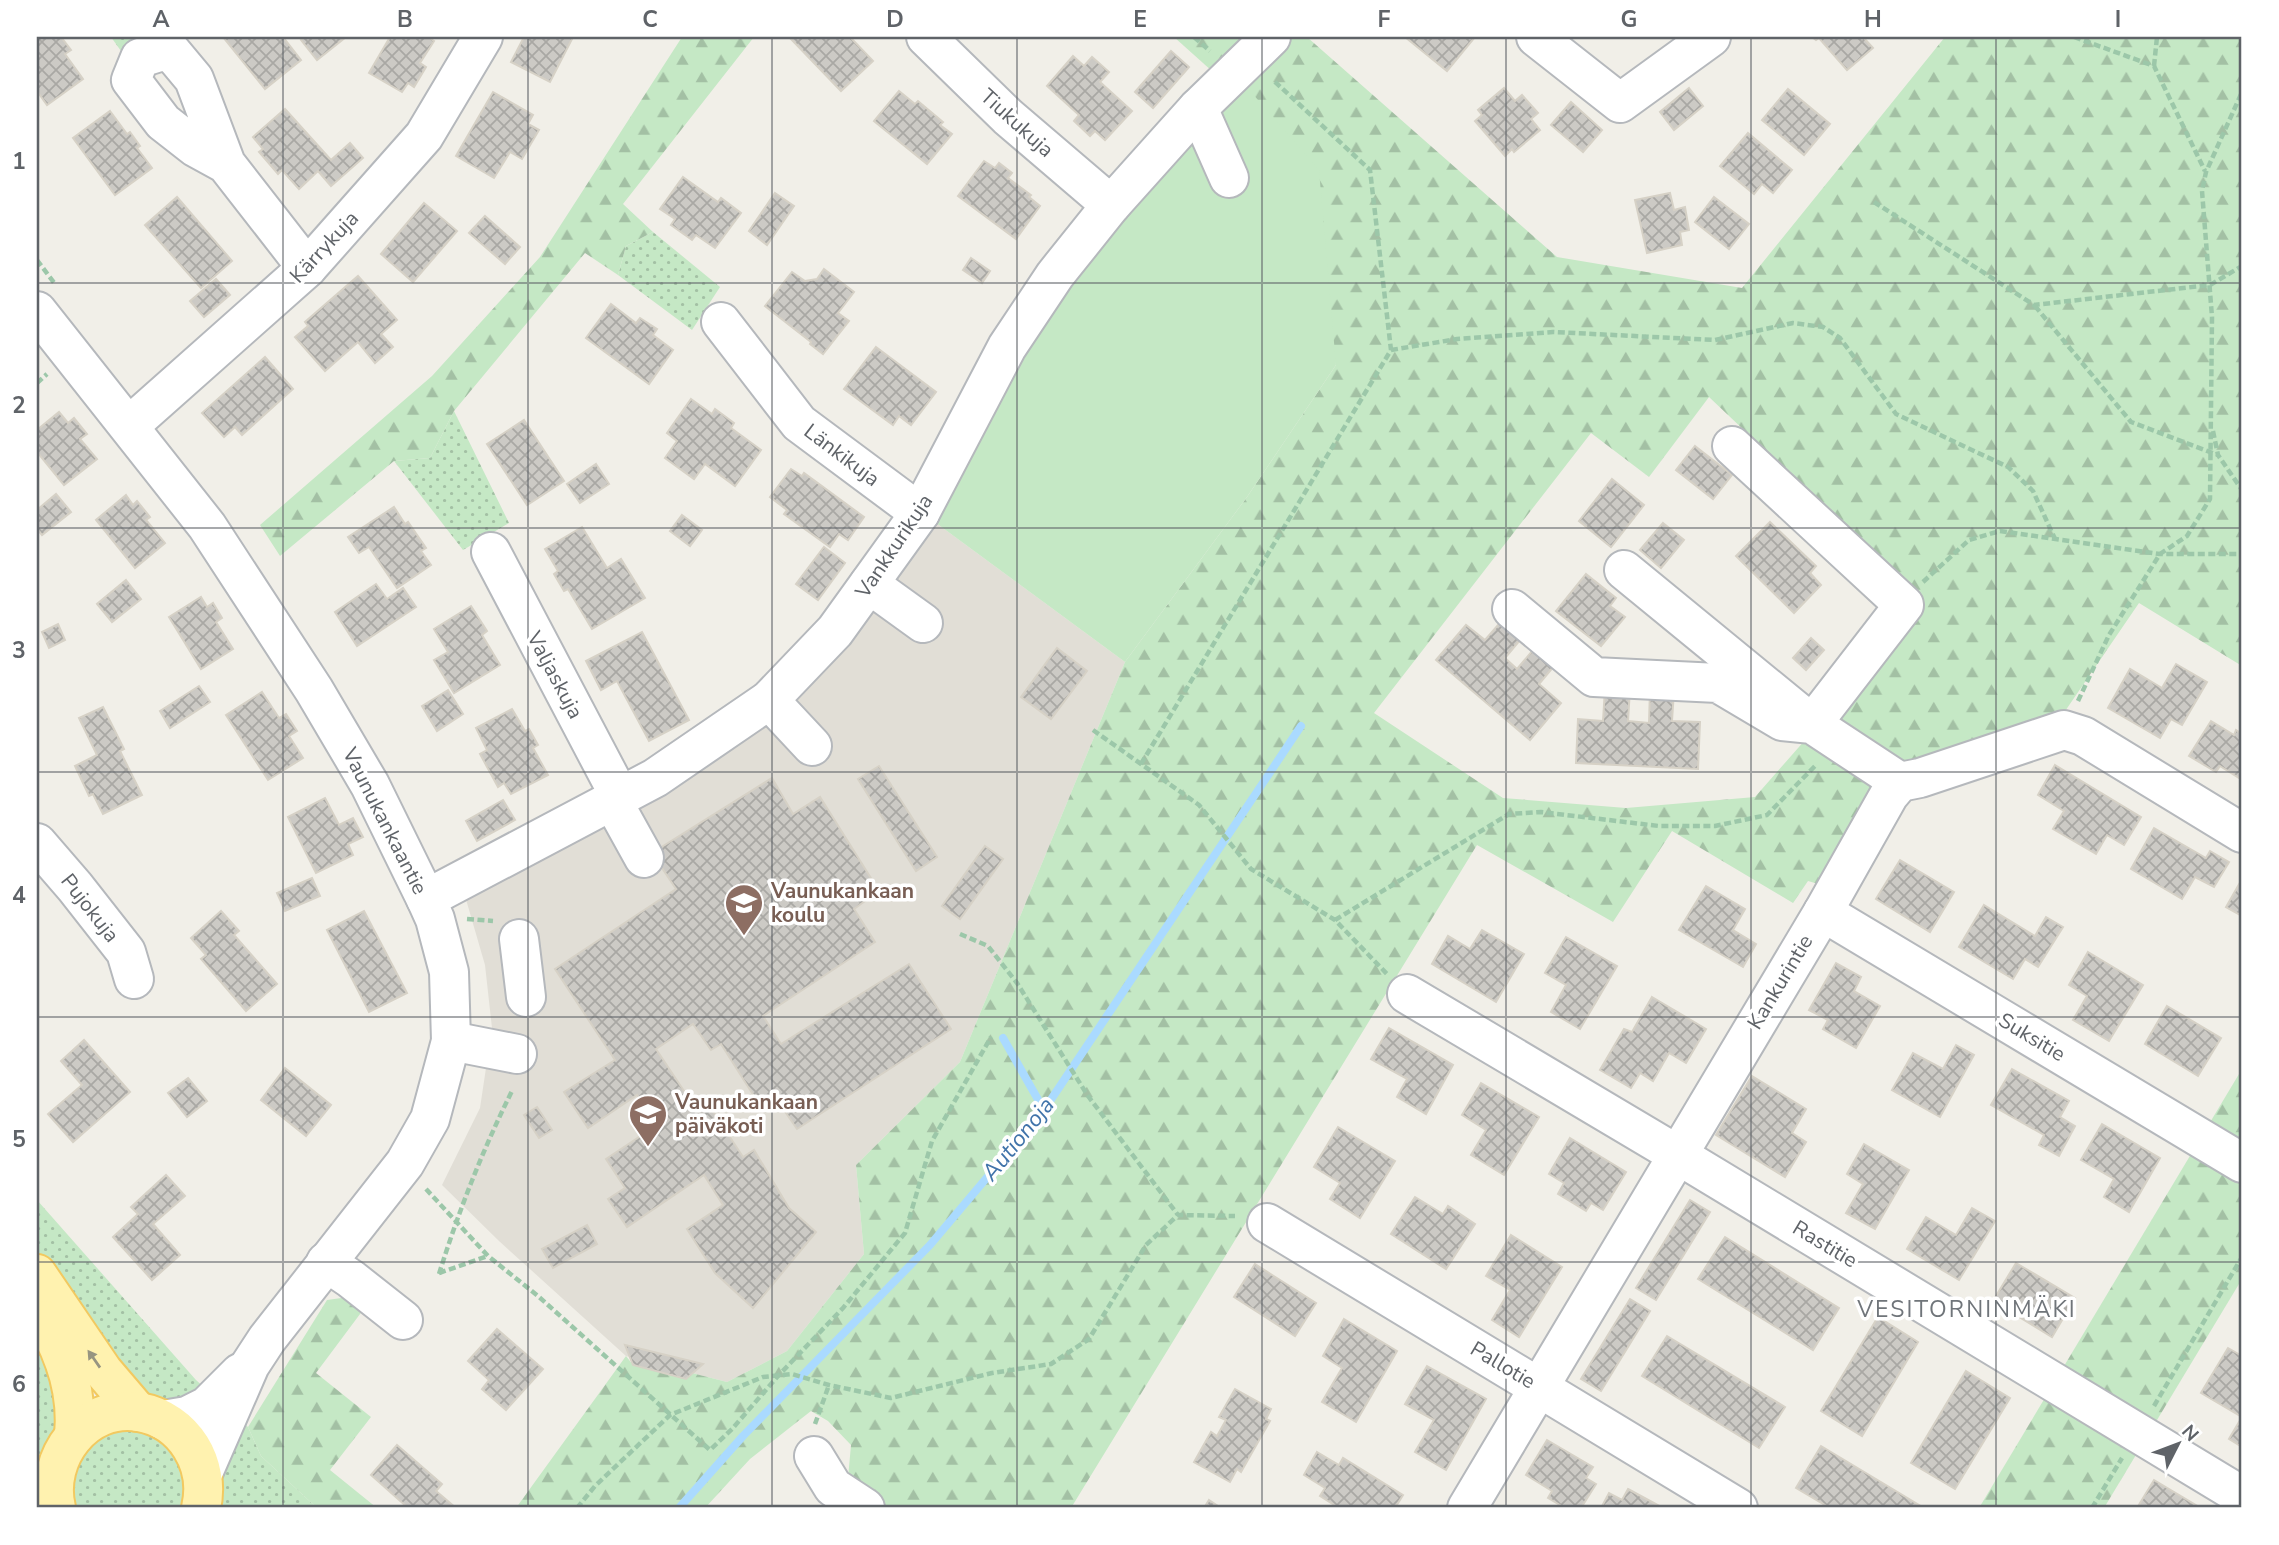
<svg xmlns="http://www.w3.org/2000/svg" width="2279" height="1545" font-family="'Nunito Sans',sans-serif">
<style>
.education{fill:#e1ded6}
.grass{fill:url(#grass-dots)}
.forest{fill:url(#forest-firs)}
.park{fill:#c5e8c5}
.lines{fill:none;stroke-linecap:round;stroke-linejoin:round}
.stream{stroke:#aadaff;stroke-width:8}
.building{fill:url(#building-cross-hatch);stroke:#d6d1c6;stroke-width:2}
.minor-casing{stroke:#b5b8bc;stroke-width:42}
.major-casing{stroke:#f2c960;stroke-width:42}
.path{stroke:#9cc7a9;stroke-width:4.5;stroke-dasharray:7 3.5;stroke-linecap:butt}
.minor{stroke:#fff;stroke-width:38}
.major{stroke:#fff2af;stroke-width:38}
.oneway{fill:#979581}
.grid{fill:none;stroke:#5f6368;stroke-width:2;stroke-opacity:0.55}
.labels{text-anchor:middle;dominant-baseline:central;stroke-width:7;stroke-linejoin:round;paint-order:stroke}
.street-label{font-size:21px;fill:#5f6368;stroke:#fff}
.education-label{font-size:21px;font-weight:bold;fill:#785e54;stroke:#fff;text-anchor:start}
.water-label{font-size:23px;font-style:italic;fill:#4174aa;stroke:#fff}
.neighbourhood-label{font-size:23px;letter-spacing:2px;fill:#70757a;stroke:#fff}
.neatline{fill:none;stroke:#5f6368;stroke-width:2.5}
.grid-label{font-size:23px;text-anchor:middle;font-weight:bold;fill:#5f6368}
</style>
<defs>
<pattern id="grass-dots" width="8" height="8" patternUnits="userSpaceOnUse" patternTransform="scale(1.75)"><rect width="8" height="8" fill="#c5e8c5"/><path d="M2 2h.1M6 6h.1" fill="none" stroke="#a3c0a4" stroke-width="1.8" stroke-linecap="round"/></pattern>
<pattern id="forest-firs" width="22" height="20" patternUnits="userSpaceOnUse" patternTransform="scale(1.75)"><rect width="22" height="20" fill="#c5e8c5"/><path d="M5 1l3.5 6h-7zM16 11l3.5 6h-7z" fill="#a3c0a4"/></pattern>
<pattern id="building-cross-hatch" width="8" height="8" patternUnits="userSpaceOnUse" patternTransform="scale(1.75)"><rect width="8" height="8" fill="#cccac5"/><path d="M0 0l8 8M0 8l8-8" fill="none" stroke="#a9a8a4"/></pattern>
</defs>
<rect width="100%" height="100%" fill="#f1efe8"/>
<path class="education" d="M932 520 1125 662 960 1062 856 1165 864 1254 787 1351 727 1382 626 1356 499 1241 442 1185 480 1108 492 1028 485 965 465 896 628 809Z"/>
<g class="grass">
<path d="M111 37H139L121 51Z"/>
<path d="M653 232 720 287 692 330 618 275 626 246Z"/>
<path d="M454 411 509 523 463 550 394 461 430 458Z"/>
<path d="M37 1200 196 1380 248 1427 261 1456 317 1508H37V1336L60 1407 151 1397 117 1368 69 1295 37 1253Z"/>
</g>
<g class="forest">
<path d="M682 37H754L623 204 653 232 626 246 618 275 585 253 454 411 430 458 394 461 280 556 260 525 432 376 540 257Z"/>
<path d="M1174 37H1249L1213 72Z"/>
<path d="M1293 37H1307L1557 257 1742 288 1945 37H2242V666L2139 603 2059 720 1905 762 1818 723 1917 594 1709 397 1649 477 1591 433 1374 713 1503 798 1626 808 1755 797 1813 731 1889 782 1825 886 1808 881 1793 903 1672 831 1613 922 1477 845 1071 1508H884L848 1478 851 1445 828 1421 811 1411 750 1459 705 1508H516L626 1356 633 1365 692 1373 727 1382 787 1351 864 1254 856 1165 960 1062 1125 662 1247 497 1336 365 1245 85Z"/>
<path d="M2242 1069V1279L2104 1508H1979Z"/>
<path d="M356 1296 369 1302 316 1373 371 1417 330 1470 377 1508H317L261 1456 248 1427 327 1300Z"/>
</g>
<path class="park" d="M1245 85 1319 170 1336 365 1247 497 1125 662 932 520 988 400 1079 261Z"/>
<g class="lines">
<g class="stream">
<path d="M1003 1038 1044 1110"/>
<path d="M679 1508 743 1436 930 1245 1044 1110 1301 726"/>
</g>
</g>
<g class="building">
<path d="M37 37H61L71 50 65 54 83 79 47 105 37 91Z"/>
<path d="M223 37H283L301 60 265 89Z"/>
<path d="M305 37H346L317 60 301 40Z"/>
<path d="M390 37H428L434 41 420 63 426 67 414 87 408 83 402 92 369 73Z"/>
<path d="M524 37H573L550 82 511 62Z"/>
<path d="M791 37H850L873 61 841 91 790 38Z"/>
<path d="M1405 37H1475L1447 71Z"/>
<path d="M1812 37H1863L1873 48 1847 70 1819 38 1816 40Z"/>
<path d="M1171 51 1189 67 1153 108 1135 92Z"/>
<path d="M1073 56 1084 66 1092 57 1109 72 1100 82 1132 111 1105 140 1095 131 1090 136 1074 121 1079 115 1047 86Z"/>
<path d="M1504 88 1515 101 1522 95 1538 113 1531 119 1540 130 1514 152 1512 149 1505 156 1475 121 1482 115 1478 110Z"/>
<path d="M1689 88 1703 106 1674 130 1660 112Z"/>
<path d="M1788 89 1830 124 1804 155 1762 120Z"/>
<path d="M899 91 915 104 918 101 943 122 940 125 952 134 927 164 874 121Z"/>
<path d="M493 92 533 115 528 124 539 130 522 159 510 152 494 178 456 156Z"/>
<path d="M1571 102 1602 130 1583 152 1551 125Z"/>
<path d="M285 109 331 160 350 143 363 158 331 186 318 171 299 189 282 170 278 174 259 152 263 149 253 137Z"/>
<path d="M110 111 127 134 130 132 140 146 137 148 152 168 115 195 73 138Z"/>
<path d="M1748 133 1792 170 1773 193 1762 184 1754 194 1720 166Z"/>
<path d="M984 161 995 168 999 163 1012 173 1008 178 1031 195 1029 197 1040 206 1016 239 958 196Z"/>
<path d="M683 177 718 202 721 198 741 213 715 248 696 235 692 240 671 225 675 219 660 209Z"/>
<path d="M775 193 794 206 767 245 749 231Z"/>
<path d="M1670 193 1674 210 1685 207 1689 230 1680 232 1682 245 1647 253 1635 200Z"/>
<path d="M177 197 232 261 201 288 145 225Z"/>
<path d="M1714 197 1749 224 1729 249 1695 222Z"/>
<path d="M424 203 457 231 413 282 381 254Z"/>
<path d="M485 216 520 247 505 264 469 233Z"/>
<path d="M971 258 990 271 982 283 963 270Z"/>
<path d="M824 269 854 292 838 313 849 321 823 354 810 344 811 342 765 306 792 272 805 281 817 279Z"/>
<path d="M358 276 397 320 381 334 393 347 375 363 358 342 325 371 295 337 308 326 305 322Z"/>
<path d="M216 279 230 295 204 317 190 301Z"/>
<path d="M611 304 636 323 640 318 657 329 653 335 673 350 649 384 586 338Z"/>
<path d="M876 347 936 392 911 425 899 416 893 425 844 389Z"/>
<path d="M265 357 293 389 242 435 235 427 224 437 202 413Z"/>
<path d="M691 399 712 414 715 409 734 423 731 428 761 450 735 486 705 464 694 479 665 458 677 441 667 433Z"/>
<path d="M59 412 68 423 74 418 87 434 80 439 97 459 64 485 37 452V430Z"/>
<path d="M524 420 564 481 527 505 487 444Z"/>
<path d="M1695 446 1732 475 1713 499 1676 470Z"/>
<path d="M596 464 609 484 580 503 567 484Z"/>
<path d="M791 469 802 476 804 473 864 517 848 540 839 534 830 547 784 514 787 510 770 497Z"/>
<path d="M1612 479 1644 505 1611 547 1579 521Z"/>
<path d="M56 494 71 512 42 535 37 529V510Z"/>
<path d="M126 495 133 505 137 501 150 517 146 520 165 543 135 568 96 520Z"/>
<path d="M394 507 405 524 408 522 426 548 421 551 431 565 397 588 369 547 359 553 348 537Z"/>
<path d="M682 515 702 530 690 546 670 531Z"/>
<path d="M1770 522 1816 566 1810 573 1821 585 1794 613 1736 556Z"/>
<path d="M1663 523 1684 540 1661 568 1640 550Z"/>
<path d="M582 527 607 568 621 559 645 598 592 629 568 589 564 591 554 574 558 571 545 549Z"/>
<path d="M824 547 845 563 818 600 796 584Z"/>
<path d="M1586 574 1616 598 1610 606 1625 617 1601 646 1556 611Z"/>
<path d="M126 580 141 599 112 622 97 604Z"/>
<path d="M376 584 387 599 403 588 416 607 357 646 335 612Z"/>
<path d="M201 597 207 607 213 603 222 618 216 622 233 649 201 669 169 617Z"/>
<path d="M471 606 487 631 482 635 500 665 454 693 434 660 448 652 434 629Z"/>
<path d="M1506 616 1526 633 1505 658 1517 669 1539 643 1559 660 1539 684 1561 703 1530 740 1436 660 1466 625 1485 640Z"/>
<path d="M58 624 65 640 49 648 42 632Z"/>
<path d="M642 632 689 720 649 741 617 681 601 690 586 661Z"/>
<path d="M1811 638 1824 650 1806 670 1793 658Z"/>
<path d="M1057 648 1087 671 1051 719 1021 697Z"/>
<path d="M2176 664 2207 682 2182 725 2171 719 2160 738 2108 708 2130 669 2162 688Z"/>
<path d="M199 686 210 702 170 728 160 711Z"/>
<path d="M1605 688 1630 689 1628 721 1649 723 1650 690 1674 691 1672 721 1700 722 1698 769 1576 763 1578 719 1603 721Z"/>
<path d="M448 690 463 714 437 731 422 706Z"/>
<path d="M262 692 279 718 286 714 297 731 289 736 303 758 268 780 226 715Z"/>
<path d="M103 707 124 749 120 751 142 795 103 814 93 794 89 796 75 766 97 755 79 718Z"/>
<path d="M512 709 525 731 529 729 538 745 533 748 548 775 511 794 504 783 498 787 480 754 487 750 476 728Z"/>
<path d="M2211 721 2234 735 2236 730 2242 734V780L2220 766 2216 772 2189 756Z"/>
<path d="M2055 765 2141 817 2124 845 2107 835 2096 854 2053 829 2064 811 2038 795Z"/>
<path d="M879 766 937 857 916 871 858 779Z"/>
<path d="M772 778 793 814 820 797 879 891 854 909 875 942 763 1016 781 1044 909 964 951 1029 797 1129 779 1103 764 1112 721 1044 711 1050 693 1024 656 1049 692 1103 703 1096 743 1157 754 1150 789 1208 816 1232 753 1308 715 1273 687 1229 723 1205 704 1175 627 1227 608 1199 625 1188 606 1159 657 1125 637 1095 588 1128 564 1092 615 1060 555 969 676 889 652 853Z"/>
<path d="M325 798 339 825 353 818 363 837 348 844 353 855 316 873 288 817Z"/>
<path d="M503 800 515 820 477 841 466 821Z"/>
<path d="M2154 828 2206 858 2210 851 2229 862 2214 887 2195 877 2182 899 2131 869Z"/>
<path d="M985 846 1003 859 960 919 942 906Z"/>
<path d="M1900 860 1954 892 1930 932 1876 899Z"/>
<path d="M312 878 320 896 285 911 277 893Z"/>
<path d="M2242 879V916L2226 907Z"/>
<path d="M1706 886 1745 909 1733 930 1756 944 1743 967 1679 930Z"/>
<path d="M1984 905 2035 936 2046 917 2063 927 2038 967 2025 959 2013 979 1959 947Z"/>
<path d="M221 911 239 931 234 935 277 984 246 1011 201 959 206 955 191 938Z"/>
<path d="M364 911 407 993 369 1012 327 930Z"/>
<path d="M1482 930 1524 954 1496 1002 1432 964 1448 936 1470 949Z"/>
<path d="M1566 937 1617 966 1580 1029 1551 1012 1566 985 1545 973Z"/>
<path d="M2088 952 2143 985 2109 1041 2073 1020 2087 996 2069 985Z"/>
<path d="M1836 963 1861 977 1854 991 1880 1006 1856 1048 1823 1029 1828 1020 1809 1010Z"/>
<path d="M1652 997 1706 1029 1686 1063 1669 1053 1653 1081 1640 1073 1631 1088 1600 1070 1624 1029 1632 1032Z"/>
<path d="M2167 1006 2221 1038 2198 1076 2145 1044Z"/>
<path d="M1389 1028 1453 1065 1426 1114 1397 1097 1407 1079 1371 1059Z"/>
<path d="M84 1040 130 1092 73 1142 48 1114 82 1085 61 1061Z"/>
<path d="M1956 1045 1974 1055 1940 1117 1892 1090 1913 1053 1943 1069Z"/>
<path d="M285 1068 331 1105 306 1136 261 1100Z"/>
<path d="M2012 1069 2069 1101 2060 1117 2075 1126 2059 1156 2039 1145 2044 1135 1991 1105Z"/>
<path d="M1752 1076 1806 1109 1792 1133 1806 1142 1785 1177 1716 1135Z"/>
<path d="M188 1078 207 1101 187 1117 168 1093Z"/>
<path d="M1481 1083 1539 1117 1504 1175 1471 1155 1486 1130 1462 1115Z"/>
<path d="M537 1107 552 1130 539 1138 524 1115Z"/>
<path d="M2102 1124 2160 1158 2129 1212 2104 1197 2114 1179 2081 1160Z"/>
<path d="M1338 1127 1395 1161 1360 1218 1330 1199 1340 1183 1314 1167Z"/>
<path d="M1570 1138 1626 1172 1603 1210 1591 1203 1586 1211 1558 1194 1564 1183 1549 1174Z"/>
<path d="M1864 1144 1909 1170 1875 1229 1846 1213 1863 1184 1847 1174Z"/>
<path d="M166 1175 185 1196 153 1224 180 1255 152 1280 113 1237 138 1214 131 1207Z"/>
<path d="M1415 1197 1443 1214 1448 1206 1475 1224 1446 1269 1391 1234Z"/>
<path d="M1690 1200 1710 1212 1656 1300 1636 1288Z"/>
<path d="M1972 1208 1995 1221 1959 1280 1907 1249 1926 1217 1956 1235Z"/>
<path d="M587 1225 597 1244 553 1268 542 1249Z"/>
<path d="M1511 1235 1562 1267 1519 1337 1492 1320 1510 1290 1486 1276Z"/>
<path d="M1725 1237 1839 1308 1813 1350 1698 1279Z"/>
<path d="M2016 1263 2075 1298 2052 1337 1993 1301Z"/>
<path d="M1255 1264 1316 1303 1295 1336 1234 1297Z"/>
<path d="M1630 1299 1650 1311 1601 1391 1581 1379Z"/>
<path d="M1878 1317 1918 1342 1862 1436 1821 1411Z"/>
<path d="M1344 1319 1397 1351 1356 1422 1322 1402 1342 1368 1323 1356Z"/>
<path d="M497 1329 543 1369 506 1410 482 1389 489 1380 468 1361Z"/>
<path d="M1667 1336 1785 1407 1759 1448 1642 1376Z"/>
<path d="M625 1345 703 1364 686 1379 633 1365Z"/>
<path d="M2228 1348 2242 1356V1417L2201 1393Z"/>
<path d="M1427 1366 1486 1399 1446 1470 1415 1452 1434 1420 1405 1404Z"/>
<path d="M1966 1371 2010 1398 1955 1489 1911 1463Z"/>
<path d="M1235 1389 1271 1409 1266 1419 1270 1421 1241 1472 1237 1469 1230 1482 1194 1462 1211 1432 1217 1436 1226 1420 1219 1417Z"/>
<path d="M2242 1417V1447L2229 1439Z"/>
<path d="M1547 1440 1593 1467 1586 1478 1596 1484 1581 1508H1565L1548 1498 1552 1491 1526 1475Z"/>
<path d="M397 1445 442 1484 436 1491 456 1508H406L407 1507 371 1475Z"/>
<path d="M1821 1446 1924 1508H1830L1796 1488Z"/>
<path d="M1317 1452 1339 1465 1343 1458 1403 1495 1395 1508H1339L1320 1496 1325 1488 1304 1475Z"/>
<path d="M2154 1480 2199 1507 2198 1508H2137Z"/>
<path d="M1628 1489 1663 1508H1601L1609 1493 1622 1500Z"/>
<path d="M1209 1500 1221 1508H1204Z"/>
</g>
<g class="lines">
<defs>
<g id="minor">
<path d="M926 37 1008 117 1111 205"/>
<path d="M1536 37 1620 103 1711 37"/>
<path d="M1198 108 1229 178"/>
<path d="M226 164 194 79 169 49 140 58 131 80 163 122 195 147 226 164 307 268"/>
<path d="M37 311 207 526 314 690 370 785 426 899 435 919 449 972 451 1041 430 1119 405 1163 267 1339 250 1365 203 1473"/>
<path d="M721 322 799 423 920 513"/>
<path d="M129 426 307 268 424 136 483 37"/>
<path d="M491 552 620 797"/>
<path d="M1624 570 1812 724 1904 605 1732 446"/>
<path d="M869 584 923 623"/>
<path d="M1512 609 1594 677 1718 683 1782 721 1812 724 1900 782"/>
<path d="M769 700 812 746"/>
<path d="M613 802 644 858"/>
<path d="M37 843 75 887 126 952 134 979"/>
<path d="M426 899 655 778 769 700 835 631 920 513 1007 347 1055 275 1111 205 1198 108 1271 37"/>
<path d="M1823 912 2242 1163"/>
<path d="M519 939 526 997"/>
<path d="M1407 994 1678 1155 2242 1496"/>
<path d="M451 1041 517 1054"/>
<path d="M1267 1223 1738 1508"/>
<path d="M326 1262 351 1279 403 1320"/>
<path d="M163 1420 187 1416 207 1406 240 1373"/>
<path d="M814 1456 833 1487 865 1508"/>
<path d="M1467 1508 1823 912 1889 795 1900 782 1920 778 2064 730 2083 736 2242 833"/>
</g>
<g id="major">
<path d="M37 1274 103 1371 138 1412"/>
<path d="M45 1320C66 1357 78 1394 74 1436"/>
<path d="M56 1508C44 1458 85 1403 139 1412 185 1420 211 1465 201 1508"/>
</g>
</defs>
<use href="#minor" class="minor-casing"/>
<use href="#major" class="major-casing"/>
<g class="path">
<path d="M1194 37 1210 51"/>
<path d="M2074 37 2154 66 2205 171"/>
<path d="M2154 66 2157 37"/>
<path d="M1874 202 2034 305 2210 285 2242 266"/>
<path d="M37 260 55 284"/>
<path d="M2035 306 2131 422 2218 455"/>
<path d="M1391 350 1457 339 1553 332 1715 340 1793 323 1823 327 1840 338 1896 414 2008 467 2033 491 2055 539"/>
<path d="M37 383 47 374"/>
<path d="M2213 431 2218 455 2242 490"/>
<path d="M1923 582 1969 540 2000 531 2160 554H2242"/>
<path d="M2078 701 2109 635 2160 554 2187 536 2210 499 2212 317 2202 191 2206 172 2242 92"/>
<path d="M1093 730 1199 805 1251 869 1335 920 1387 974"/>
<path d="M1141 764 1391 350 1370 170 1273 80"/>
<path d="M467 919 493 921"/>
<path d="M1335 920 1509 814 1541 812 1659 826H1715L1767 815 1816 765"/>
<path d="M960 934 988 946 1017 983 1088 1096 1178 1215"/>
<path d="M426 1189 488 1256 538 1296 710 1450 732 1429 778 1376 843 1308 905 1233 932 1141 991 1037"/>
<path d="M439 1273 488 1256"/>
<path d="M439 1274C459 1210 483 1149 513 1089"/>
<path d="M2154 1406 2242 1257"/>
<path d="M815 1424 829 1385"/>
<path d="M577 1508 595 1486 670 1415 763 1377 792 1374 829 1385 891 1398 992 1373 1051 1364 1089 1339 1146 1245 1178 1215 1235 1216"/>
<path d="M2092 1508 2122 1458"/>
</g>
<use href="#minor" class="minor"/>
<use href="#major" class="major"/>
</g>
<defs><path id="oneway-solid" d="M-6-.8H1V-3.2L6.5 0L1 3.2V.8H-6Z" transform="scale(1.75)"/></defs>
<use class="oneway" href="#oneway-solid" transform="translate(94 1359) rotate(-125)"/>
<path class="grid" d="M283 37V1508M528 37V1508M772 37V1508M1017 37V1508M1262 37V1508M1506 37V1508M1751 37V1508M1996 37V1508M37 283H2242M37 528H2242M37 772H2242M37 1017H2242M37 1262H2242"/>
<defs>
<symbol id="school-pin" viewBox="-11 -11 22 30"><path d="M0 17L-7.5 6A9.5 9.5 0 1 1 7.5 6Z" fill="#8d6e63" stroke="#fff"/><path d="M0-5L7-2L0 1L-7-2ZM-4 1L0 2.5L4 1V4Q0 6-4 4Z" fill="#fff"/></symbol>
</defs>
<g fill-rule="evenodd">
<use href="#school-pin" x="722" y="881" width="44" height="60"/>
<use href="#school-pin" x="626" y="1092" width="44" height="60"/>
</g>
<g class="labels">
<g class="street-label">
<text transform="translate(1017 123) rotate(42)">Tiukukuja</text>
<text transform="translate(324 247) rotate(-47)">Kärrykuja</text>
<text transform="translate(842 455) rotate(37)">Länkikuja</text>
<text transform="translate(894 546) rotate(-56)">Vankkurikuja</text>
<text transform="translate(555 675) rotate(62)">Valjaskuja</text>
<text transform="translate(385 821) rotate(63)">Vaunukankaantie</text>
<text transform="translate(90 908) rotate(52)">Pujokuja</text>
<text transform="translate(1780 982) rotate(-59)">Kankurintie</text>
<text transform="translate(2032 1037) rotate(31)">Suksitie</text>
<text transform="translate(1825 1244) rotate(31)">Rastitie</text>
<text transform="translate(1503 1365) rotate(31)">Pallotie</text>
</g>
<g class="education-label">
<text x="771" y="891">Vaunukankaan<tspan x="771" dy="24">koulu</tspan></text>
<text x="675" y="1102">Vaunukankaan<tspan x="675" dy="24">päiväkoti</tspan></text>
</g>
<g class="water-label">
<text transform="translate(1018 1139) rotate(-51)">Autionoja</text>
</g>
<g class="neighbourhood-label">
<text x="1967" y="1309">VESITORNINMÄKI</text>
</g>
</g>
<rect width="2279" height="1545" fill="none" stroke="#ffffff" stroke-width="77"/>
<g transform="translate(2178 1444) rotate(48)" stroke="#ffffff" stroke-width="5" paint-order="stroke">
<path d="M0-5L12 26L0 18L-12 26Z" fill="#5f6368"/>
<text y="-10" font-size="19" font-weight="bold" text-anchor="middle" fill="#5f6368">N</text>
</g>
<rect x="38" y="38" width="2202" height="1468" class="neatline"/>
<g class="grid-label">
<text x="161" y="27">A</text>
<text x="405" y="27">B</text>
<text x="650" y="27">C</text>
<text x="895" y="27">D</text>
<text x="1140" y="27">E</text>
<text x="1384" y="27">F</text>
<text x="1629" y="27">G</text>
<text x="1873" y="27">H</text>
<text x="2118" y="27">I</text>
<text x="19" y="169">1</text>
<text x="19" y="413">2</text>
<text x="19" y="658">3</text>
<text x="19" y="903">4</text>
<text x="19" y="1147">5</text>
<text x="19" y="1392">6</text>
</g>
</svg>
